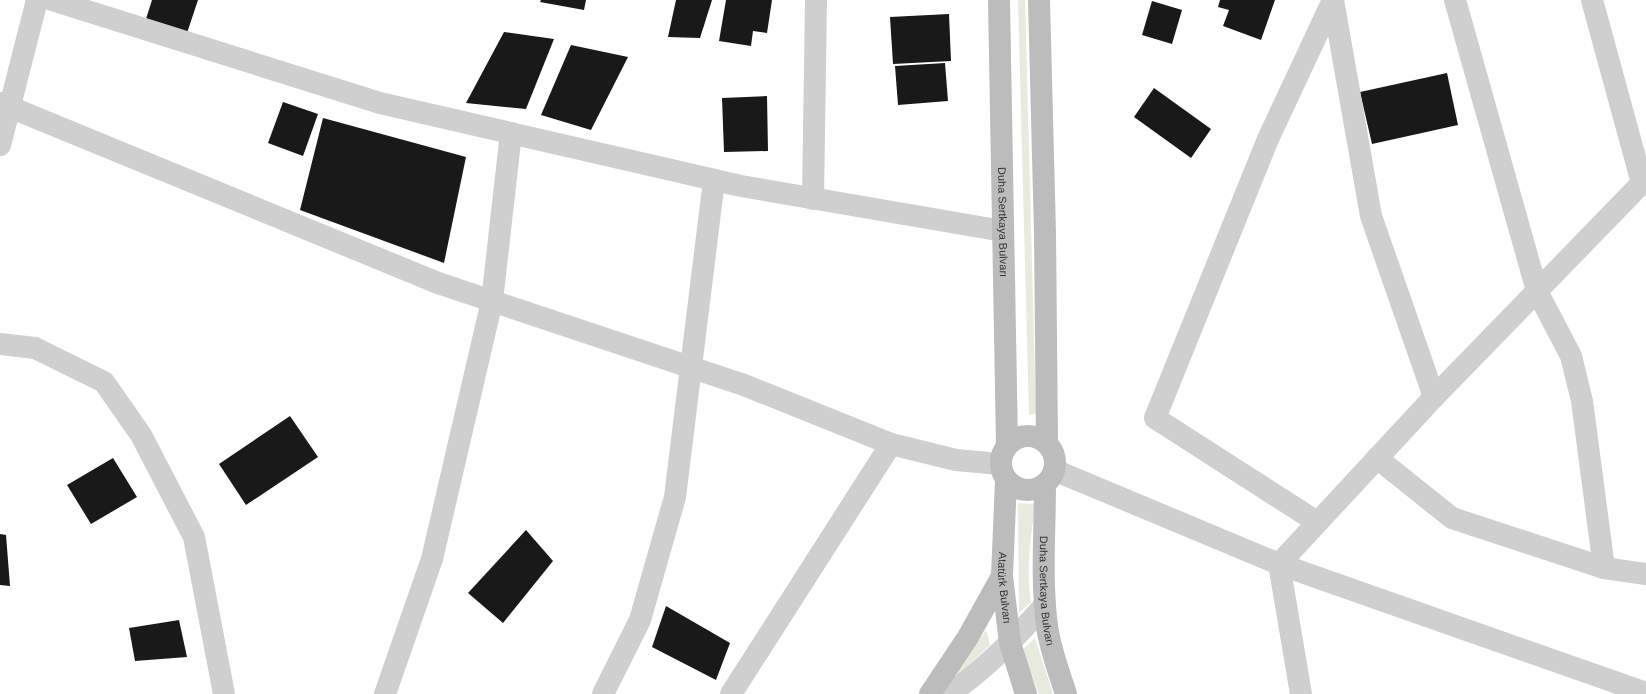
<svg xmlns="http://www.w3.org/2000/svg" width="1646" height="694" font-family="Arial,sans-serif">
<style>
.green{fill:#e6ebde}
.building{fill:#191919}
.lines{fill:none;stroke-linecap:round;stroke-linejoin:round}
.minor{stroke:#cfcfcf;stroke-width:22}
.tertiary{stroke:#cfcfcf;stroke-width:22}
.secondary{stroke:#bcbcbc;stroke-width:22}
.labels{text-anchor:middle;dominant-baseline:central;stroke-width:4;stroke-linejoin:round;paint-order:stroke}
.street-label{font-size:11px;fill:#323232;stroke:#fff}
</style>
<rect width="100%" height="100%" fill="#fff"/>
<g class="green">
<path d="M1018 0H1025L1036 414 1029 415Z"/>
<path d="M1018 503 1036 504C1030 537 1026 569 1031 602L1019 613Z"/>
<path d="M986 630 990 645 946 687Z"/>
<path d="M1035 638 1053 694H1039L1022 650Z"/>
</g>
<g class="building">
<path d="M152 0H198L187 33 146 19Z"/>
<path d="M541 0H586L584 10 540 2Z"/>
<path d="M676 0H712L700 38 668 37Z"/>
<path d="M726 0H772L767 33 753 31 751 46 719 41Z"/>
<path d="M1220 0H1275L1261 40 1223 26 1229 10 1218 7Z"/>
<path d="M1152 1 1182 10 1172 44 1142 35Z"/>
<path d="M949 14 951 61 893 64 890 17Z"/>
<path d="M504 32 554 39 526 109 466 103Z"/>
<path d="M571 45 628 57 591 130 541 115Z"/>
<path d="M945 63 948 101 898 105 895 66Z"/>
<path d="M1447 73 1458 125 1372 144 1360 92Z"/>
<path d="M1154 88 1211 129 1191 158 1134 117Z"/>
<path d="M767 96 768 151 724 152 722 98Z"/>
<path d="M283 102 318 114 303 156 268 143Z"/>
<path d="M323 118 466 157 444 263 300 210Z"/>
<path d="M290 416 318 457 246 505 219 464Z"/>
<path d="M113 458 137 497 91 524 67 485Z"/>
<path d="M526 530 553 561 503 623 468 593Z"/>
<path d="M0 534 6 535 10 586 0 585Z"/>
<path d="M666 606 730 643 716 680 652 647Z"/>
<path d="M179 620 187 657 135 661 129 628Z"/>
</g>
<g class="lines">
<g class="minor">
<path d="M52 0 380 103 741 186 1003 231"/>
<path d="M1333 0 1371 216 1434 397"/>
<path d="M1455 0 1537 291 1571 356 1582 401 1604 568"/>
<path d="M1592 0 1642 183"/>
<path d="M0 103 438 283 744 385 891 444 956 460 1000 464"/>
<path d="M0 145 37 0"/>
<path d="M813 199 816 0"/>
<path d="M0 344 35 348 104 382 141 435 194 537 224 694"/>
<path d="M1377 458 1452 518 1604 568 1646 574"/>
<path d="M1054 470 1279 564 1646 693"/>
<path d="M1317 522 1155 418 1268 139 1333 0"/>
<path d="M385 694 432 559 492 301 511 133"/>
<path d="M603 694 640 620 675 497 714 180"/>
<path d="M731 694 891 444"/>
<path d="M1301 694 1279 564 1434 397 1642 183 1646 182"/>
</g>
<path class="tertiary" d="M949 694C986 669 1015 638 1045 605"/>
<g class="secondary">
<path id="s1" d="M999 0 1007 445"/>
<path d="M1039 0 1045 233 1047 444"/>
<circle cx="1028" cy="463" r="27"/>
<path id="s2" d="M1006 480 1002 576 1010 643 1026 694"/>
<path id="s3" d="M1045 484C1045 531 1041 580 1047 626 1050 649 1059 672 1066 694"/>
<path d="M930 694 968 637 1002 576"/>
</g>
</g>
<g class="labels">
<g class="street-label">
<text stroke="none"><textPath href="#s1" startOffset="222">Duha Sertkaya Bulvarı</textPath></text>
<text stroke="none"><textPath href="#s2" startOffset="108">Atatürk Bulvarı</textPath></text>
<text stroke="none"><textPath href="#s3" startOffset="107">Duha Sertkaya Bulvarı</textPath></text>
</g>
</g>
</svg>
